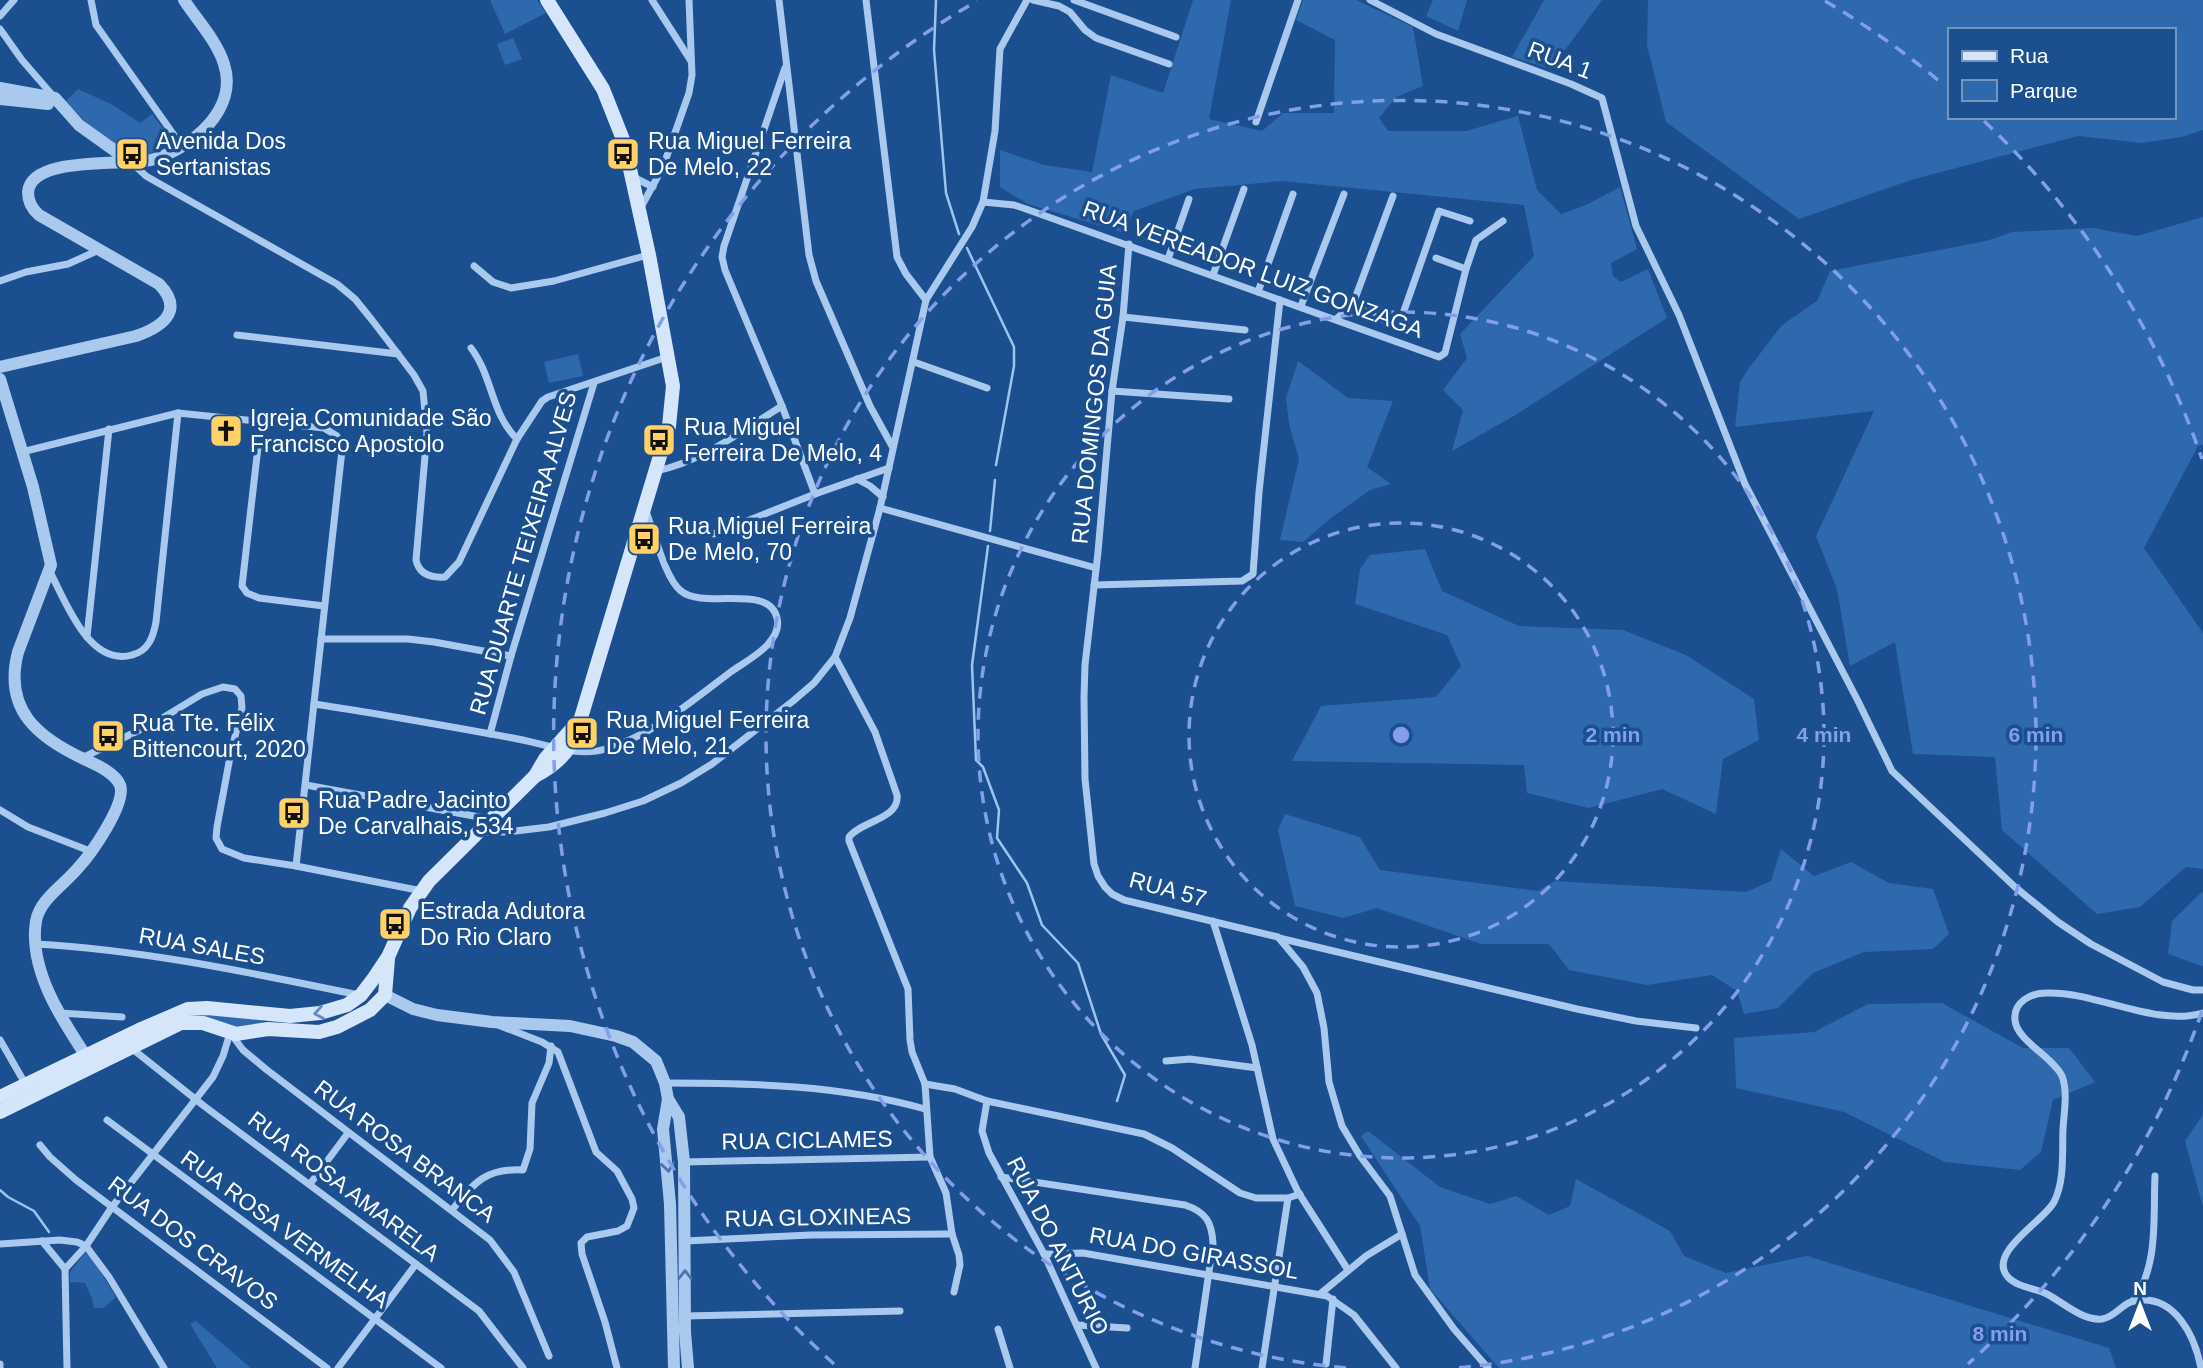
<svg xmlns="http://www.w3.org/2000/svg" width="2203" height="1368" font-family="Helvetica,sans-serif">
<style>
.green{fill:#2e69ad;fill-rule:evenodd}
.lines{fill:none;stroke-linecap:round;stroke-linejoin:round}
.stream{stroke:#9cc4f0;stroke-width:2.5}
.minor{stroke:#a9c9ee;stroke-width:7}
.tertiary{stroke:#a9c9ee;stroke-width:12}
.secondary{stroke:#d6e6fa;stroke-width:14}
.oneway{stroke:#668bba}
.oneway2{stroke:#4674ac}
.ring{fill:none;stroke:#839eea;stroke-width:3.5;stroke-dasharray:12 9}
.labels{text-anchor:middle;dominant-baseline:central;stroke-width:7;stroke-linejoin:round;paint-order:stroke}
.street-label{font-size:23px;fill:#fff;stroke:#1b4f8f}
.poi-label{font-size:23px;fill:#fff;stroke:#1b4f8f;text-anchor:start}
.centre{fill:#839eea;stroke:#1b4f8f;stroke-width:3.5}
.ring-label{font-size:21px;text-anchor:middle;font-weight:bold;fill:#839eea;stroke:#1b4f8f;stroke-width:7;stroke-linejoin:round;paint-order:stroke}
</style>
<rect width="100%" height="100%" fill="#1b4f8f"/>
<g class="green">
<path d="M490 0H537L546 13 505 34Z"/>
<path d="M1193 0H1231L1209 119 1262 131 1283 113H1334L1335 40 1296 20 1303 0H1356L1413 27 1423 86 1396 97 1379 118 1388 131H1466L1518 116 1537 190 1561 214 1586 205 1620 187 1637 249 1611 263 1613 276 1621 282 1648 269 1667 318 1514 416 1452 451 1463 410 1443 390 1467 358 1460 334 1534 256 1524 205 1282 181 1195 189 1134 211 1124 233 1028 204 1000 187V150L1044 165 1092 172 1111 75 1163 93Z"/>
<path d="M1433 0H1467L1458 31 1426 16Z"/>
<path d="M1544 0H1602L1551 69 1512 57Z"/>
<path d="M1648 0H2203V130L2182 137 2141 143 2078 136 1911 180 1799 219 1666 122 1647 45ZM1949 30H2173V117H1949Z"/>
<path d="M513 38 522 59 505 65 497 44Z"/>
<path d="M78 89 111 104 140 123 152 114 171 139C161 146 149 157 136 157 118 156 79 114 65 102Z"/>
<path d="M2203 217V445L2198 446 2144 548 2203 633V869L2186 867 2140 907 2097 914 2002 830 1995 757 1913 754 1895 642 1850 666 1837 589 1816 536 1874 411 1735 427 1740 382 1749 368 1782 325 1817 301 1830 271 1986 241 2013 232 2093 228 2137 236Z"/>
<path d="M578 354 583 376 549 383 544 362Z"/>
<path d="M1298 361 1348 398 1393 401 1367 467 1391 484 1370 490 1331 518 1303 542 1280 540 1299 459 1289 424 1286 398Z"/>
<path d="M1425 549 1442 591 1519 626 1623 630 1686 655 1754 699 1759 740 1723 759 1716 814 1662 789 1589 808 1527 793 1524 765 1292 761 1321 706 1436 697 1461 666 1447 635 1355 604 1360 569 1370 555Z"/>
<path d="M1285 814 1360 837 1380 870 1538 891 1555 881 1746 892 1771 881 1781 849 1814 876 1851 862 1889 883 1933 889 1949 934 1933 949 1864 952 1813 973 1778 1008 1744 1014 1737 991 1712 975 1647 985 1569 970 1549 944H1481L1377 908 1343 918 1295 906 1278 830Z"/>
<path d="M2203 891V966H2202L2168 954 2172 921Z"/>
<path d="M1942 1003 2023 1048H2069L2095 1082 2053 1100 2041 1152 2020 1170 1945 1162 1844 1112 1736 1088 1734 1038 1814 1032 1868 1004Z"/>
<path d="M187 1012 261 1017 263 1020 262 1025 242 1030 219 1026 141 1032Z"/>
<path d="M2203 1111V1207L2185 1141 2202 1116Z"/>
<path d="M1368 1131 1440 1187 1490 1204 1516 1196 1549 1215 1570 1206 1576 1179 1670 1231 1684 1256 1726 1273 1807 1256 2109 1348 2116 1368H1499L1430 1289 1420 1226 1361 1136Z"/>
<path d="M85 1253 90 1255 116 1297 103 1308H94L92 1298 85 1283 70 1282V1272Z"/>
<path d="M196 1321 251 1368H217L190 1324Z"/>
</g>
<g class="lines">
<g class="stream">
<path d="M936 0 934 50 946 193 959 234"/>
<path d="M967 248 1014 347V366L996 465"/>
<path d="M990 531 995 480"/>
<path d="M988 546 972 665 976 760 983 767 999 810 997 838 1027 883 1042 925 1078 963 1101 1034 1125 1075 1117 1101"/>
<path d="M0 1190 8 1197 34 1211 49 1232"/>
</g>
<g class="minor">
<path d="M91 0 96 25 181 145"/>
<path d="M652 0 691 61"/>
<path d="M779 0 809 255 816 281 870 406 892 446"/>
<path d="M866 0 897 257 906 274 926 300"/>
<path d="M1033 0 1059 6 1070 12 1085 30 1096 38 1169 64"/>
<path d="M1074 0 1176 37"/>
<path d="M1370 0 1436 34 1571 84 1602 98 1636 226 1679 315 1745 484 1858 701 1892 771 2015 887 2058 922 2091 944 2163 982 2193 990H2203"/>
<path d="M0 16 14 0"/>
<path d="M0 29 22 60 54 97"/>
<path d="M785 68 724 246 722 257 725 270 782 406 815 494"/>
<path d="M1256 122 1298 0"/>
<path d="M132 163 146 176 167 188 337 284 355 299 372 320 414 375 423 391 427 433 416 560C419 574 431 578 445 577L459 562 517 439 542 401 548 397 667 357"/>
<path d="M633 177 653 187"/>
<path d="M983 202 1014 205 1026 209 1439 357 1445 353 1466 269 1476 240 1503 221"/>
<path d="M640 209 663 167 689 93 692 75 689 0"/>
<path d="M1129 244 1123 317 1112 391 1098 552 1085 665 1084 697 1085 779 1094 864 1098 876 1105 887 1112 894 1124 900 1278 937 1303 967 1317 993 1324 1028 1329 1082 1342 1126 1360 1156 1390 1196 1415 1275 1454 1329 1488 1368"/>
<path d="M1436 258 1466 269"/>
<path d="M1168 259 1189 199"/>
<path d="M474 266 493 282 511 288 554 281 648 255"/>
<path d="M1213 275 1244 189"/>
<path d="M0 281 26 272 68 264 99 250"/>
<path d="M1258 292 1293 194"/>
<path d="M1353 304 1394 326 1399 325 1439 211 1470 221"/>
<path d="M1301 306 1344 194"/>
<path d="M1123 317 1245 330"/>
<path d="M1336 319 1353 304 1393 196"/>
<path d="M237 335 398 354"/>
<path d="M471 348C493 377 491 414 517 439"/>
<path d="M914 362 987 388"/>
<path d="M1112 391 1229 399"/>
<path d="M261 421 242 586 247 593 259 598 324 606"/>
<path d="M22 452 178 413 324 428 337 436 342 450 296 866"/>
<path d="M656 471C702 462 743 430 782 406"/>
<path d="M857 479 870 486 883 497"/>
<path d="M880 508 1096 568"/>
<path d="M714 534 815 494 889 468"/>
<path d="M50 572C66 602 89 667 132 655 148 651 153 638 156 622L178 413"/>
<path d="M1094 585 1242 581 1253 574 1259 492 1280 300"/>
<path d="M87 637 109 429"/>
<path d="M321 639H408L434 642 511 656"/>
<path d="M835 657 875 732 897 795C900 819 861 821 849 837V841L908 989 910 1040 912 1052 925 1084 930 1157 946 1193 952 1234 959 1255 960 1265 954 1292"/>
<path d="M314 704C381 714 447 726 513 738 543 743 576 758 606 749 653 735 693 700 732 671 748 660 783 642 777 618 769 583 704 610 681 591 664 577 654 530 645 509"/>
<path d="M490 734 511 656 594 383"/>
<path d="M82 758 156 722 202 694 223 687 235 689 241 696 242 708 230 757 217 827 216 838 222 849 244 858 296 866 422 891"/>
<path d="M306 785 490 819"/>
<path d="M0 810 28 827 90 851"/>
<path d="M482 832H507L549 827 605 813 643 801 681 783 712 764 793 701 814 683 835 657 850 618 880 508 926 300 972 227 983 202 995 131 1000 49 1027 0"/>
<path d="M1213 921 1252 1045 1273 1139 1298 1192 1348 1270"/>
<path d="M1279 938 1577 1009 1636 1021 1696 1028"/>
<path d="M35 944C145 950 252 973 359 995"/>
<path d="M60 1013 122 1017"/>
<path d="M498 1025 542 1042 558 1052 596 1152 617 1171 632 1199 634 1208 627 1226 618 1231 587 1237 581 1243 582 1254 605 1322 617 1368"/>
<path d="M231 1034 243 1050 267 1070 490 1240 514 1272 549 1356"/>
<path d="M0 1040 26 1085"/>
<path d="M130 1047 204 1106 479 1311 523 1368"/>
<path d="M1166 1061 1190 1059 1257 1068"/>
<path d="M665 1083C752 1083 840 1085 925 1109"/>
<path d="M925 1084 955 1089 987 1101 1144 1134 1172 1148 1240 1193 1256 1198H1288"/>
<path d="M987 1101 982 1131 989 1153 1044 1254 1096 1368"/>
<path d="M107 1120 441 1368"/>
<path d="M40 1145 50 1157 76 1180 327 1368"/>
<path d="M684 1162 930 1157"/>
<path d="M1001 1177 1185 1205C1206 1212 1212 1222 1213 1244L1195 1368"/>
<path d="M310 1184 348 1133"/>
<path d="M452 1210C474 1183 485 1168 523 1170L530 1149 532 1103 549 1063 551 1046"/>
<path d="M42 1241 65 1269 67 1368"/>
<path d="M685 1241 811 1235 952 1234"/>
<path d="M0 1244 60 1240 77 1242 86 1246 109 1277 164 1368"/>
<path d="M1044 1254 1083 1253 1327 1296 1354 1315 1396 1368"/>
<path d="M65 1269 86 1246 112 1207 213 1077 223 1056 230 1033"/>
<path d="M1320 1294 1366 1256 1402 1234"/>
<path d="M2133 1301C2159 1266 2153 1217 2155 1176"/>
<path d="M685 1316 900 1311"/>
<path d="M1077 1325 1127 1328"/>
<path d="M998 1329 1010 1368"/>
<path d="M0 1364V1368"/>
<path d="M1326 1364 1333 1299"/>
<path d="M338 1368 416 1264"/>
<path d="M1262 1368 1288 1198 1300 1194"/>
<path d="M2201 1368C2195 1337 2175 1293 2134 1301 2122 1303 2116 1317 2102 1319 2082 1321 2063 1302 2045 1293 2033 1288 2016 1287 2007 1276 1988 1252 2044 1221 2054 1202 2065 1180 2062 1152 2063 1129 2064 1113 2068 1091 2062 1076 2053 1057 2016 1040 2015 1020 2013 1002 2031 993 2046 993 2096 991 2153 1027 2203 1013"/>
</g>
<g class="tertiary">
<path d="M0 88 55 98 79 125 132 163"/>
<path d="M0 99 48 104"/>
<path d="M0 367 136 336C162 327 185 311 159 284L39 215C32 209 28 202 28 192 31 155 126 166 151 160 191 149 239 110 224 64 217 41 197 20 184 0"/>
<path d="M0 379 33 487 51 565 18 652C3 710 38 738 86 760 97 765 115 773 120 785 127 803 91 854 78 868 64 885 40 899 36 921 28 971 64 1023 90 1062"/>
<path d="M385 995 413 1009 437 1015 492 1022 570 1026 616 1036 633 1042 656 1061 665 1083 668 1099 679 1117 684 1162 685 1332 688 1368"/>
<path d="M668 1099 663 1129 670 1204 674 1368"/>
</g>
<g class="secondary">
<path d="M535 776C555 766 569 753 577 731L669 426 673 386 649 255 624 142 603 89 547 0"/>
<path d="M0 1097 139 1030 188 1009 207 1008 290 1016 320 1013 347 1005 361 995 374 978 388 957 410 908 429 881 535 776 545 759 578 722"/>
<path d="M0 1112 181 1023H203L236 1034 268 1029 319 1032 337 1027 370 1010 385 995 388 959"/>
</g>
</g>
<defs><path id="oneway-chevron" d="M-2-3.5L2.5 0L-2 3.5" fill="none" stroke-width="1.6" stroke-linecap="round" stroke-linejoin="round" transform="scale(1.75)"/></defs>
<use class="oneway" href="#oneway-chevron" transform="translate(319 1013) rotate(170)"/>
<g class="oneway2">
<use href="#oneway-chevron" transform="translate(668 1167) rotate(82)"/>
<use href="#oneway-chevron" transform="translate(685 1275) rotate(-90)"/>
</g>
<g class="ring">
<circle cx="1401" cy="735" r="212"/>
<circle cx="1401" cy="735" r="423"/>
<path d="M1346 1368A635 635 0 1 1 1456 1368"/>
<path d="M2202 1011A847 847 0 0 1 1968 1364M834 1364A847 847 0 0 1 977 1M1825 1A847 847 0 0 1 1945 86M1984 121A847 847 0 0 1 2202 459"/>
</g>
<defs>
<symbol id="bus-square" viewBox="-11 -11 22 22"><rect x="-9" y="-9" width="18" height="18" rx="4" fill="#ffd166" stroke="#1b4f8f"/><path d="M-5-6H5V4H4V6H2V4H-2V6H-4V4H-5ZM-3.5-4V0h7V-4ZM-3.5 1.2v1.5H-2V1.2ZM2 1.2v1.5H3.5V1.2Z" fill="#111"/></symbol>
<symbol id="church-square" viewBox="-11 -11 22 22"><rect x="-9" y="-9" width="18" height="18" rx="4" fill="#ffd166" stroke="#1b4f8f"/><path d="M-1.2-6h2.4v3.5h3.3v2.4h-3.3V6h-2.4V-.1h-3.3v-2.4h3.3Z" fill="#111"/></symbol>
</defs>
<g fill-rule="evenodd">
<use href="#bus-square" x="113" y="135" width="38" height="38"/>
<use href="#bus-square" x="604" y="135" width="38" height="38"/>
<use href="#church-square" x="207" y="412" width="38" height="38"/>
<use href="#bus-square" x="640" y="421" width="38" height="38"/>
<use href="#bus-square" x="625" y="520" width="38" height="38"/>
<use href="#bus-square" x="563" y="714" width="38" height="38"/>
<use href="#bus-square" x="89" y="717" width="38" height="38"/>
<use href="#bus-square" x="275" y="794" width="38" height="38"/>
<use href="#bus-square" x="376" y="905" width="38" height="38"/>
</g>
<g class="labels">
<g class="street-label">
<text transform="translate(1560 60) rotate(21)">RUA 1</text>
<text transform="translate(1253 269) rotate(20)">RUA VEREADOR LUIZ GONZAGA</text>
<text transform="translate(1094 404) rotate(-84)">RUA DOMINGOS DA GUIA</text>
<text transform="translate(523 553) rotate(-74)">RUA DUARTE TEIXEIRA ALVES</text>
<text transform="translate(1168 889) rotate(15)">RUA 57</text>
<text transform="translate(202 946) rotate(10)">RUA SALES</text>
<text transform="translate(807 1140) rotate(-1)">RUA CICLAMES</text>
<text transform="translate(405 1151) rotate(37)">RUA ROSA BRANCA</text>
<text transform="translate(344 1186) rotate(37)">RUA ROSA AMARELA</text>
<text transform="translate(818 1217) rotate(-1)">RUA GLOXINEAS</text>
<text transform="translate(285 1229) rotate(36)">RUA ROSA VERMELHA</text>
<text transform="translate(193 1243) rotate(37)">RUA DOS CRAVOS</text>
<text transform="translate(1058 1246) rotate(63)">RUA DO ANTURIO</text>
<text transform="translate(1194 1253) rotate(10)">RUA DO GIRASSOL</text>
</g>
<g class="poi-label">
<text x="156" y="141">Avenida Dos<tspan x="156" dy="26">Sertanistas</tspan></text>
<text x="648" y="141">Rua Miguel Ferreira<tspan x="648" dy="26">De Melo, 22</tspan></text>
<text x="250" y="418">Igreja Comunidade São<tspan x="250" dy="26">Francisco Apostolo</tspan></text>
<text x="684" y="427">Rua Miguel<tspan x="684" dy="26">Ferreira De Melo, 4</tspan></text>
<text x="668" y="526">Rua Miguel Ferreira<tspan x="668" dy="26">De Melo, 70</tspan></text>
<text x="606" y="720">Rua Miguel Ferreira<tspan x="606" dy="26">De Melo, 21</tspan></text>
<text x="132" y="723">Rua Tte. Félix<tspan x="132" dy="26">Bittencourt, 2020</tspan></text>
<text x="318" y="800">Rua Padre Jacinto<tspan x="318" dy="26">De Carvalhais, 534</tspan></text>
<text x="420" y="911">Estrada Adutora<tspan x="420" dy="26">Do Rio Claro</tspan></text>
</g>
</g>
<circle cx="1401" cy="735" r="10" class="centre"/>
<g class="ring-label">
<text x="1613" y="742">2 min</text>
<text x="1824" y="742">4 min</text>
<text x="2036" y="742">6 min</text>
<text x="2000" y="1341">8 min</text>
</g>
<rect x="1948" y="28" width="228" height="91" fill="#1b4f8f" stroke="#7695bc" stroke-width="2"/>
<rect x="1962" y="51" width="35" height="10" fill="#d6e6fa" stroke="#7695bc" stroke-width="2"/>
<text x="2010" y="63" font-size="21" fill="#ffffff">Rua</text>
<rect x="1962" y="80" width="35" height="21" fill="#2e69ad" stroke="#7695bc" stroke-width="2"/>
<text x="2010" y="98" font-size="21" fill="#ffffff">Parque</text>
<g transform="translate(2140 1305)" stroke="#1b4f8f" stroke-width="5" paint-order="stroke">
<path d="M0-5L12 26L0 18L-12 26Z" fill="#ffffff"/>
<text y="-10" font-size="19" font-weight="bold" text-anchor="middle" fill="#ffffff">N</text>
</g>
</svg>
